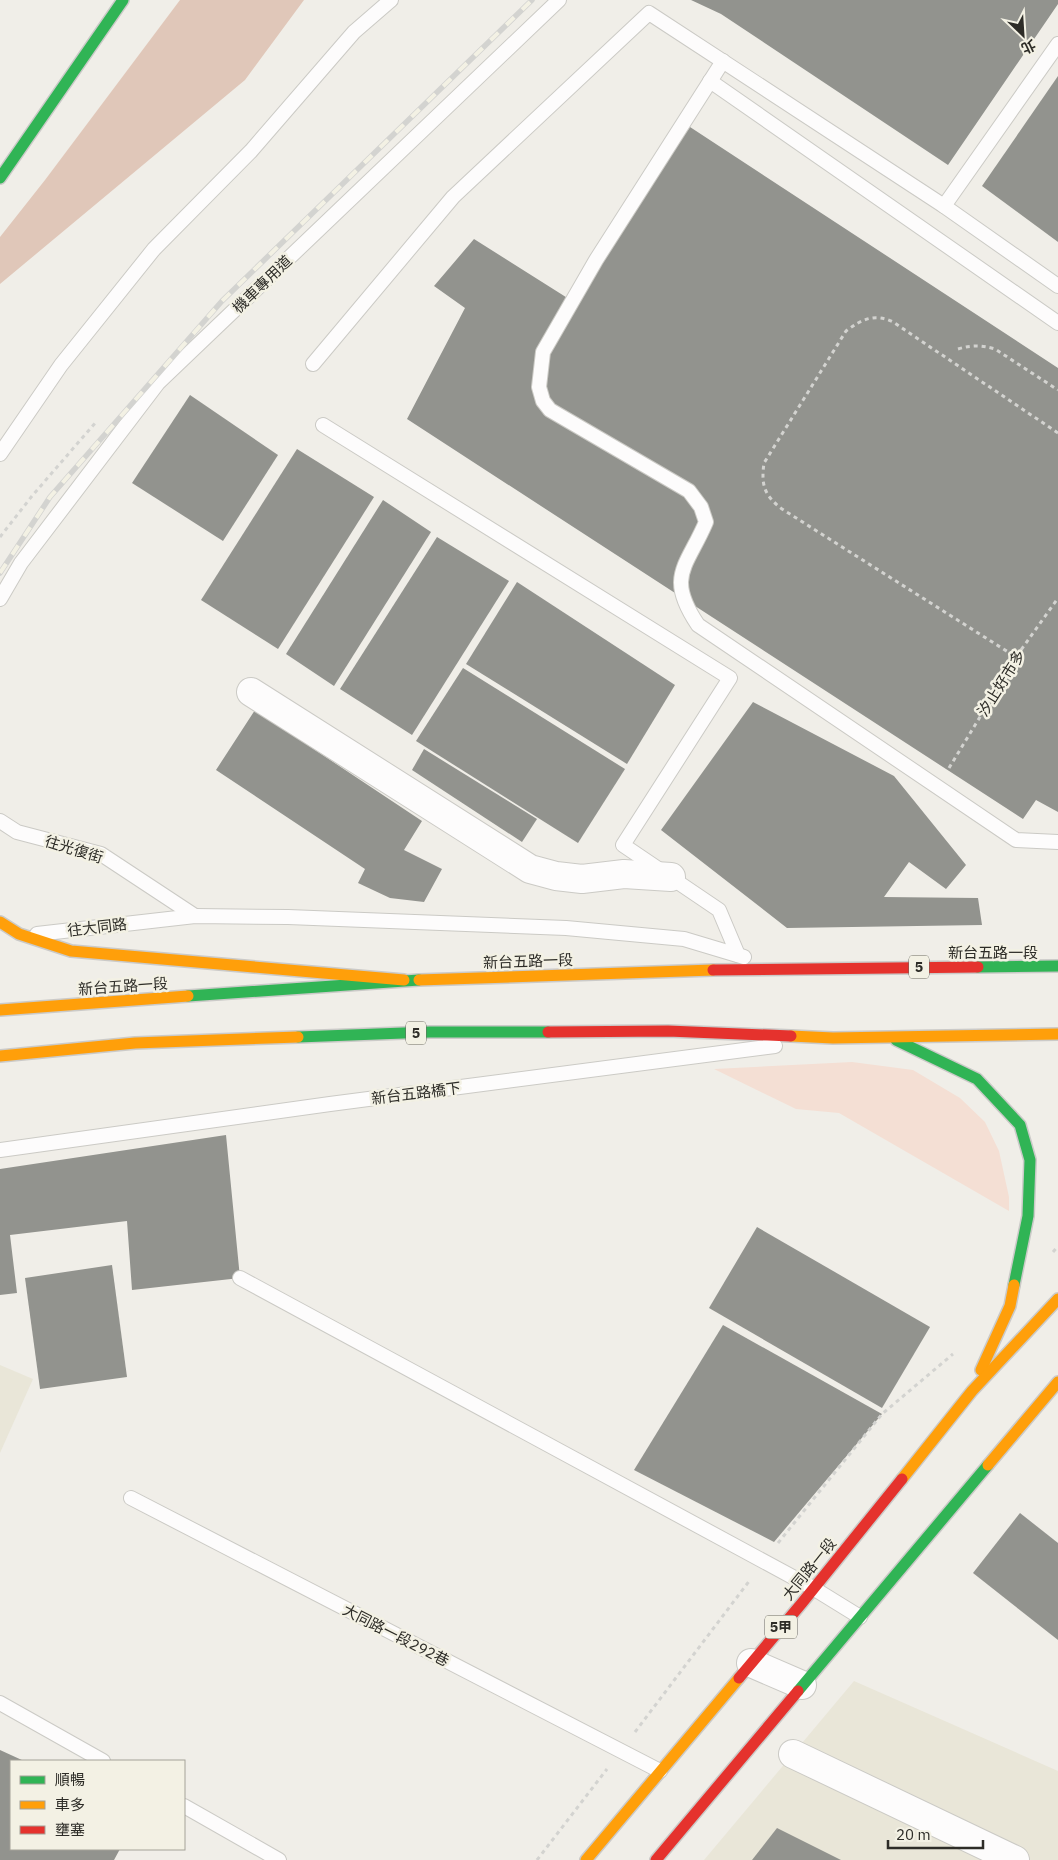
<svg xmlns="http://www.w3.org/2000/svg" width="1058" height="1860" font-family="'IBM Plex Sans','Noto Sans TC',sans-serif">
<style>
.built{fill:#e9e6d8}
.green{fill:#f4dfd4}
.forest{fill:#e0c7b9}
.building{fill:#92938e}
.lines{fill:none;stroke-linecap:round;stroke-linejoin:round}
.lane-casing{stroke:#cbcac5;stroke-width:16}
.street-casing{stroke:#cbcac5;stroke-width:30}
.fast-casing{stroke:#cbcac8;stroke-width:14}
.slow-casing{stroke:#cbcac8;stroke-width:14}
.jam-casing{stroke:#cbcac8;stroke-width:14}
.path{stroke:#d3d3d0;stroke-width:3;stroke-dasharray:4 4;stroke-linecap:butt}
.lane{stroke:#fdfcfc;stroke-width:14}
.street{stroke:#fdfcfc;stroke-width:28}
.fast{stroke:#30b455;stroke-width:11}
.slow{stroke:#ff9f0a;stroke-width:11}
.jam{stroke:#e5322d;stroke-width:11}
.rail-casing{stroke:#d3d3d0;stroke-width:5.5}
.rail{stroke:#f3f1e4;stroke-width:4;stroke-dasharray:11;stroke-linecap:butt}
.labels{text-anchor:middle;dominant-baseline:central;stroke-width:5;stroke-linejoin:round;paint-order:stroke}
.shield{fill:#f3f1e4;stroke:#686760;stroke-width:1}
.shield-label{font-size:14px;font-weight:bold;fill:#2d2c27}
.street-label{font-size:15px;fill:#2d2c27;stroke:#f3f1e4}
</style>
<rect width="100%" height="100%" fill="#f0eee8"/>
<g class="built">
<path d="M0 1365 33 1379 0 1453Z"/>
<path d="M854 1681 1058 1771V1860H704Z"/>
</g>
<path class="green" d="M852 1062 913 1070 960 1098 985 1122 999 1151 1009 1197V1211L839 1113 796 1109 714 1069Z"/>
<path class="forest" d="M180 0H304L245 80 0 284V237L45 180Z"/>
<g class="building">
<path d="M691 0H1058V4L948 165 721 14Z"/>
<path d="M1058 76V242L982 186Z"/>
<path d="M690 127 1058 368V812L1036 800 1023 819 407 419 465 308 434 286 474 239 569 299Z"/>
<path d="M190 395 278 455 223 541 132 483Z"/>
<path d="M297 449 374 497 278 649 201 600Z"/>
<path d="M383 500 431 532 334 686 286 654Z"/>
<path d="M437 537 509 581 412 735 340 689Z"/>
<path d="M517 582 675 685 627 764 466 664Z"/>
<path d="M463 668 625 769 578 843 416 741Z"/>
<path d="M753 702 894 776 966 865 946 889 909 862 884 897 978 898 982 925 787 928 661 830Z"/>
<path d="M255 710 422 821 404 850 442 869 424 902 390 898 358 883 365 869 216 770Z"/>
<path d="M424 749 537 819 522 842 412 770Z"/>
<path d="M226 1135 240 1278 132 1290 127 1221 10 1235 17 1293 0 1295V1169Z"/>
<path d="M757 1227 930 1327 882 1408 709 1308Z"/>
<path d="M112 1265 127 1377 40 1389 25 1278Z"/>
<path d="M723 1325 882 1414 774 1542 634 1470Z"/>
<path d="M1020 1513 1058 1543V1640L973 1573Z"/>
<path d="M0 1750 24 1761H11V1849H120L114 1860H0Z"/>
<path d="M777 1828 841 1860H752Z"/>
</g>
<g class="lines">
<defs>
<g id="lane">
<path d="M723 61 596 260 543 352 539 387 543 401 550 410 689 491 701 507 706 522C687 567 665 576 698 625L1016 840 1058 842"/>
<path d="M710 81 1058 323"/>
<path d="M944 206 1058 44"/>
<path d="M313 364 453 197 649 13 944 206 1058 286"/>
<path d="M323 425 730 678 623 845 719 910 738 955"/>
<path d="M0 454 61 365 154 249 251 151 354 32 391 0"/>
<path d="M0 599 21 563 158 383 559 0"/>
<path d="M0 821 17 832 101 854 195 916"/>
<path d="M37 934 195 916 288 917 566 928 684 939 744 957"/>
<path d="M0 1150 330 1104 775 1046"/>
<path d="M240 1278 813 1588 860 1617"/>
<path d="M131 1498 660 1771"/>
<path d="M0 1703 103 1761"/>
<path d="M184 1806 279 1860"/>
</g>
<g id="street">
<path d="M251 692 530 869 556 876 582 879 624 874 671 877"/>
<path d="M751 1663 802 1685"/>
<path d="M793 1754 1015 1860"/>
</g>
<g id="fast">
<path d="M0 178 123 0"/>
<path d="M978 967 1058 966"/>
<path d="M188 996 419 980"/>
<path d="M298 1037 430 1032H548"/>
<path d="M896 1040 977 1079 1020 1125 1030 1160 1028 1216 1014 1285"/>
<path d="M798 1691 988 1465"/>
</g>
<g id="slow">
<path d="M0 922 19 934 71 951 404 980"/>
<path d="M419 980 713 970"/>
<path d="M0 1010 188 996"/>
<path d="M791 1036 833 1038 1058 1034"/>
<path d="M0 1056 135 1043 298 1037"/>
<path d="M981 1370 1010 1306 1014 1285"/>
<path d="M988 1465 1058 1382"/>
<path d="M902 1479 972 1391 1058 1299"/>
<path d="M586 1860 739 1678"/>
</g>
<g id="jam">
<path d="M713 970 978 967"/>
<path d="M548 1032 668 1031 791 1036"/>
<path d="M739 1678 802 1603 902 1479"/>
<path d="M656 1860 798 1691"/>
</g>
</defs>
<use href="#lane" class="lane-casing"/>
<use href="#street" class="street-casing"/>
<use href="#fast" class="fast-casing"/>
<use href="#slow" class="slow-casing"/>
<use href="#jam" class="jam-casing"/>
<g class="path">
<path d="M958 349C971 345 981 345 995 349L1058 390"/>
<path d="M1058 433 893 322C875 313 862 319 846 331L764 463C761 485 764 495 782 509L1016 657 1058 598"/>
<path d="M0 537 32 496 96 422"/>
<path d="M949 768 1017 656"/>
<path d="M1053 1252 1058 1246"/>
<path d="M778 1543 882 1414 953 1354"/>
<path d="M635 1732 750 1580"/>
<path d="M537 1860 607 1769"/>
</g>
<use href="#lane" class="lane"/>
<use href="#street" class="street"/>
<use href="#fast" class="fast"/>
<use href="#slow" class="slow"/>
<use href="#jam" class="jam"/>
<defs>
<path id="rail" d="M0 573 50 497 222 301 532 0"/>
</defs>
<use href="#rail" class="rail-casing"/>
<use href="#rail" class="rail"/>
</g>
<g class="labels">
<g class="shield">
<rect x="909" y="955.5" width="20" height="23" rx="4"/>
<rect x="406" y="1021.5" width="20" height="23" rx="4"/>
<rect x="765" y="1615.5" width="32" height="23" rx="4"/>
</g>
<g class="shield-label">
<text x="919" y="967">5</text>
<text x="416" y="1033">5</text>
<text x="781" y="1627">5甲</text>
</g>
<g class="street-label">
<text transform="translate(262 284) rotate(-44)">機車專用道</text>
<text transform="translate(1001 683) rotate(-58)">汐止好市多</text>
<text transform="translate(74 849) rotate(17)">往光復街</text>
<text transform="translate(97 927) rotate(-7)">往大同路</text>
<text x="993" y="952">新台五路一段</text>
<text transform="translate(528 961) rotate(-2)">新台五路一段</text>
<text transform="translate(123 986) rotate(-4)">新台五路一段</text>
<text transform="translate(416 1093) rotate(-7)">新台五路橋下</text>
<text transform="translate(809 1569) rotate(-51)">大同路一段</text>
<text transform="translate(396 1635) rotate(27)">大同路一段292巷</text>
</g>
</g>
<rect x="10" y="1760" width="175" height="90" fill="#f3f1e4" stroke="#a4a298"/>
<rect x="20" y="1776" width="25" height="8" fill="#30b455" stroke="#a4a298"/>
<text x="55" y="1785" font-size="15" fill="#2d2c27">順暢</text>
<rect x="20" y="1801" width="25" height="8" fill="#ff9f0a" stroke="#a4a298"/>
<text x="55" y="1810" font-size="15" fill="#2d2c27">車多</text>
<rect x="20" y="1826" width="25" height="8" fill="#e5322d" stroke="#a4a298"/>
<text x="55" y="1835" font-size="15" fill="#2d2c27">壅塞</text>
<g transform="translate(1023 35) rotate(155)" stroke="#f3f1e4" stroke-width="4" paint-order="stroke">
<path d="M0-4L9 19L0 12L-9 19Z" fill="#2d2c27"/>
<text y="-8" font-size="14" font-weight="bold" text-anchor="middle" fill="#2d2c27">北</text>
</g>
<path d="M888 1840v8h95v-8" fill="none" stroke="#2d2c27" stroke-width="2.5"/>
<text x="896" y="1840" font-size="15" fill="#2d2c27" stroke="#f3f1e4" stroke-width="4" paint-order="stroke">20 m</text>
</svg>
